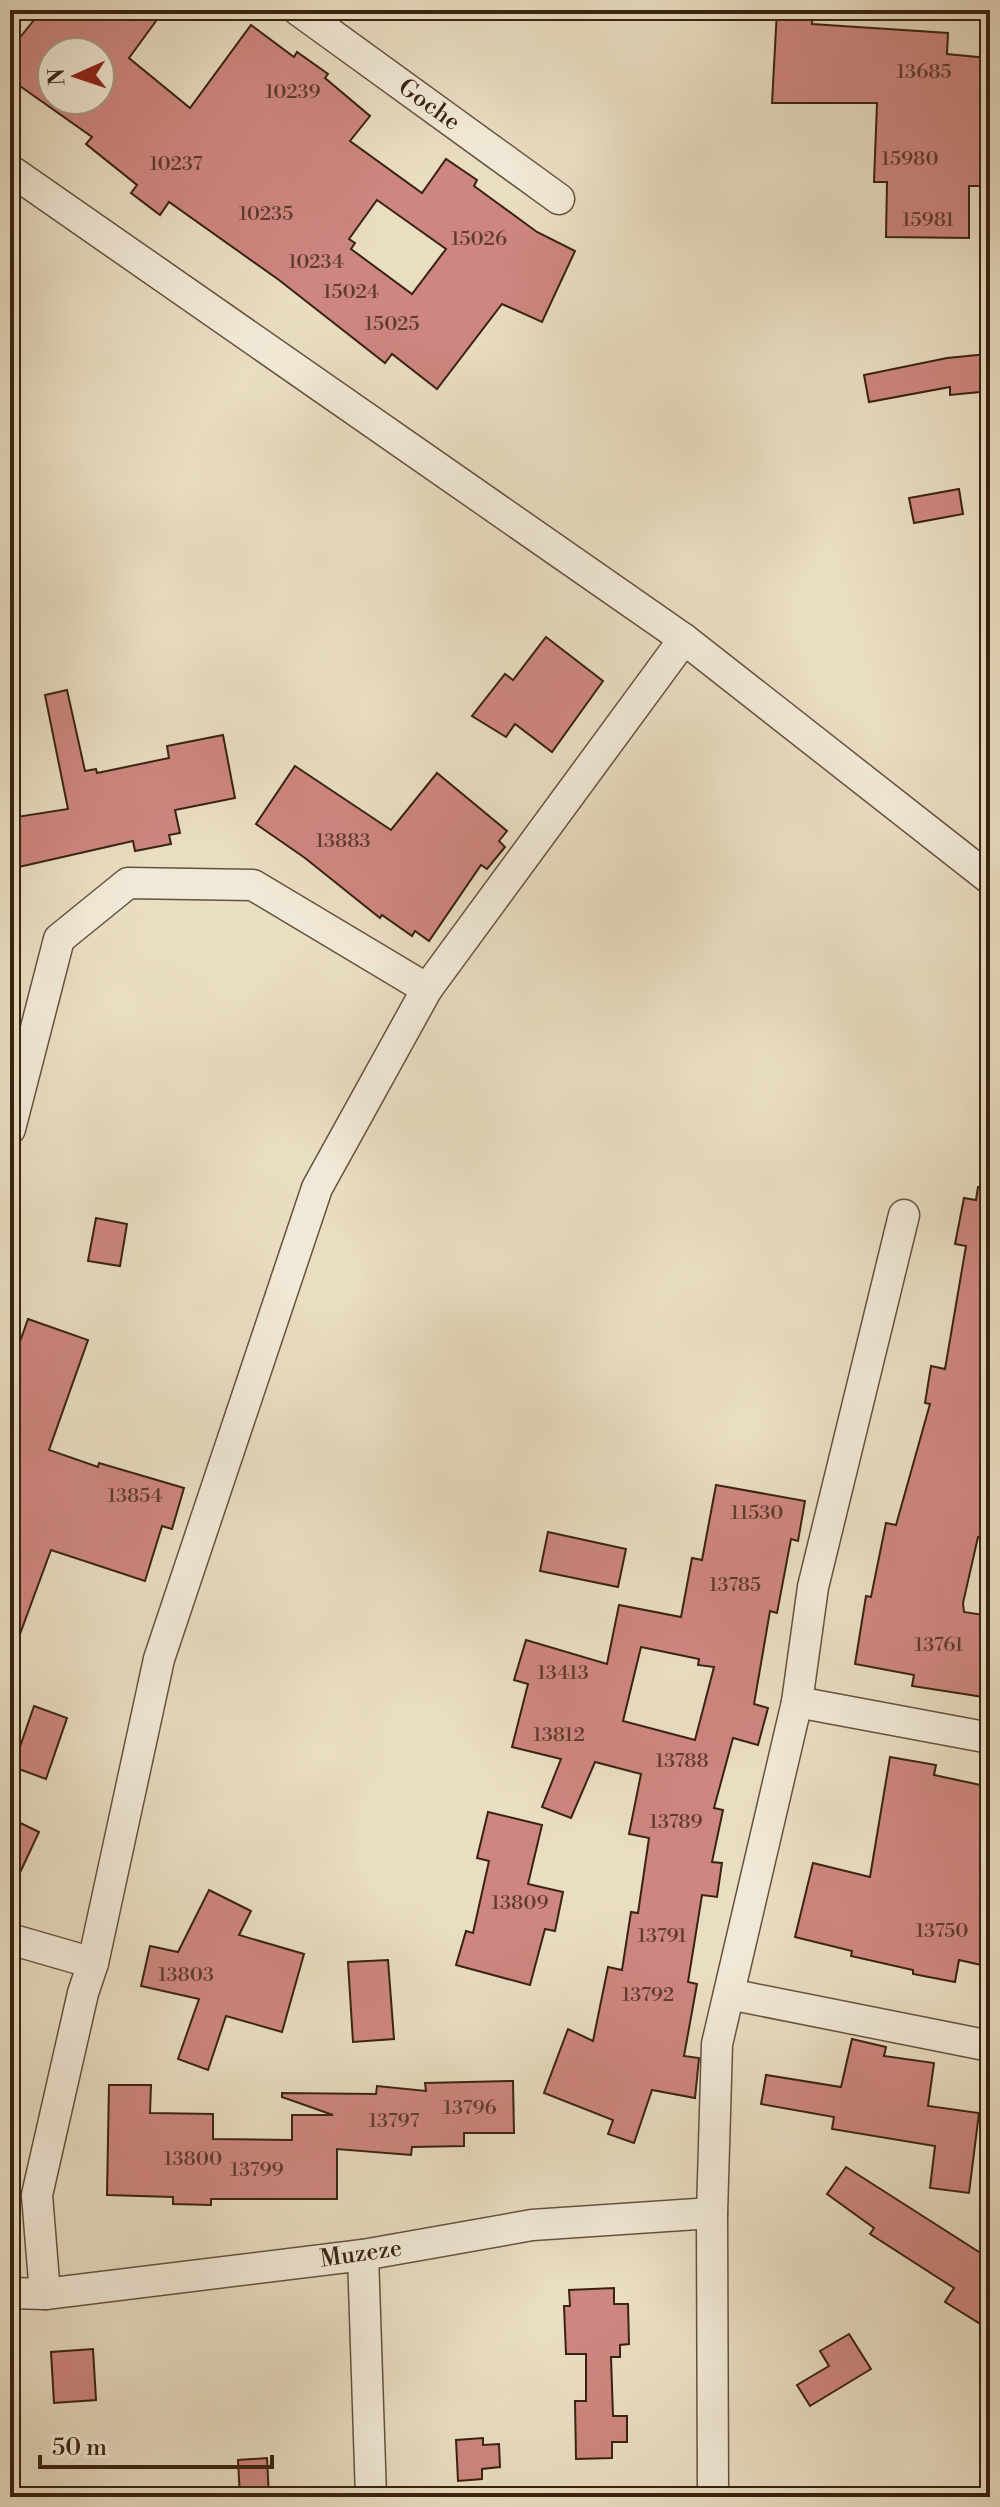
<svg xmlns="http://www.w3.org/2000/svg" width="1000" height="2507" font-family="'Libre Bodoni',serif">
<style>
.building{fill:#ce8680;stroke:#392312;stroke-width:2;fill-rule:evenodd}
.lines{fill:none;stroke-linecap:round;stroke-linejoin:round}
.street-casing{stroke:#65523e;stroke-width:33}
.street{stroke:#f1e9d7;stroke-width:30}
.labels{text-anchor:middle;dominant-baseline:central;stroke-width:6;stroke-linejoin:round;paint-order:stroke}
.number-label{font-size:20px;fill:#5e3c2e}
.street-label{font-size:24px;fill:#392312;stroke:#f1e9d7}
</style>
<rect width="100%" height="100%" fill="#e9ddc2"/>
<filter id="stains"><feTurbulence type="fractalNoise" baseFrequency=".0025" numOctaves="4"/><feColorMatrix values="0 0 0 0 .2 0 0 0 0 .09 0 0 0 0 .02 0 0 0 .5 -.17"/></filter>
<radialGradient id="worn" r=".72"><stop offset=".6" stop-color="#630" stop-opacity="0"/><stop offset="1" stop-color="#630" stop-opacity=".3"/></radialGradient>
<g class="building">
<path d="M42 10H164L129 58 190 108 251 25 294 57 297 52 328 74 325 78 370 116 350 141 422 193 446 159 477 180 474 186 537 232 575 251 542 322 502 304 437 389 392 354 385 363 279 280 169 202 160 215 131 193 137 185 86 144 92 137 10 79V50ZM52 52H100V100H52ZM377 200 446 249 412 294 351 249 355 243 349 239Z"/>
<path d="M777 10H813L812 24 948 33 947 54 988 58 981 186H969V238L886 237 887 182H874L877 103H772Z"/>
<path d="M987 354 990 391 950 395V387L869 402 864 375 947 358Z"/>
<path d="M959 489 963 514 914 523 909 498Z"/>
<path d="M546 637 603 681 552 752 515 724 506 737 472 716 505 674 513 680Z"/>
<path d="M67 690 85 771 96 769 97 773 169 758 167 746 223 735 235 798 175 810 180 833 169 835 171 844 135 851 133 841 10 869V818L68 809 45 695Z"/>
<path d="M295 766 391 830 437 773 507 831 499 841 505 847 487 869 481 865 429 941 415 931 412 936 382 915 380 918 305 858 256 824Z"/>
<path d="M978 1187 990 1188V1502L981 1538 978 1537 963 1603 964 1612 990 1616V1698L912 1686 914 1675 855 1664 866 1596 871 1597 886 1523 896 1525 930 1404 925 1403 931 1366 945 1369 966 1246 955 1244 964 1198 976 1200Z"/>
<path d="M96 1218 127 1224 120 1266 88 1261Z"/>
<path d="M28 1319 88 1340 49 1450 98 1467 99 1463 184 1488 172 1529 162 1526 145 1581 51 1550 13 1653H10V1370Z"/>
<path d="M716 1485 805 1501 798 1541 791 1539 777 1613 770 1611 754 1704 768 1708 758 1745 733 1738 714 1808 723 1810 712 1862 722 1863 717 1897 702 1895 688 1982 697 1984 684 2056 699 2058 695 2098 652 2090 634 2143 608 2134 613 2120 544 2093 568 2029 593 2041 608 1967 622 1970 631 1912 638 1913 649 1838 629 1834 641 1774 595 1762 571 1818 542 1807 561 1759 512 1747 528 1684 514 1680 526 1640 607 1664 619 1605 681 1617 692 1558 702 1560ZM641 1647 699 1659 698 1665 714 1667 695 1740 623 1721Z"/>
<path d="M548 1532 626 1549 618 1587 540 1571Z"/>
<path d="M34 1706 67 1718 46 1779 13 1767Z"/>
<path d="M890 1757 936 1765 934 1775 990 1787V1967L959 1960 955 1982 913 1974V1970L851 1956 852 1951 795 1937 813 1863 870 1877Z"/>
<path d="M488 1812 542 1825 528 1884 563 1892 555 1931 545 1929 530 1985 456 1965 466 1931 473 1933 489 1861 477 1858Z"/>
<path d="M10 1818 39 1832 10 1894Z"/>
<path d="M209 1890 251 1911 239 1935 304 1954 282 2032 226 2016 208 2070 178 2059 199 1999 141 1986 150 1946 178 1952Z"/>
<path d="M388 1960 394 2039 353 2042 348 1962Z"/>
<path d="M852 2039 886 2047 884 2056 934 2063 928 2106 979 2113 969 2193 930 2188 935 2146 832 2129 834 2117 761 2104 766 2075 841 2087Z"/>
<path d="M513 2081 514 2133H464V2146L412 2147 411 2155 337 2149V2199H211V2205L173 2204V2197L107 2195 109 2085H151L150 2113 213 2114V2139L292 2140V2115H333L282 2097V2093L376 2094 377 2086 426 2091 425 2083Z"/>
<path d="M846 2167 990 2259V2305L979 2323 945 2302 954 2288 870 2234 874 2228 827 2194Z"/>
<path d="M614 2288V2304H628L629 2344 620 2345V2357H611L613 2416H627V2442H612V2458L576 2459 575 2401H586V2354H566L564 2306H570L569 2290Z"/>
<path d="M849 2334 871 2369 810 2406 797 2385 829 2366 820 2351Z"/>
<path d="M93 2349 96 2400 54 2403 51 2352Z"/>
<path d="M483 2438V2445L499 2444 500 2467 482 2469V2479L458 2481 456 2440Z"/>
<path d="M267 2458 269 2497H240L238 2460Z"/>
</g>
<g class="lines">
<defs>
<g id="street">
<path d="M298 10 559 199"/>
<path d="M10 170 684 639 990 879"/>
<path d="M10 1129 59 939 128 883 253 885 427 989"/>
<path d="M797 1702 990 1738"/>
<path d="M10 1939 93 1963"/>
<path d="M729 1994 990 2046"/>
<path d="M363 2255 371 2497"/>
<path d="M10 2293 45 2294 363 2255 532 2225 712 2213"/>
<path d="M45 2294 37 2195 83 1993 93 1963 159 1659 317 1188 427 989 684 639"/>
<path d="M713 2497 712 2213 717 2044 797 1702 813 1587 904 1215"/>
</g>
</defs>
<use href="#street" class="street-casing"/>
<use href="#street" class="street"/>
</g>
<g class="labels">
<g class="number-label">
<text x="924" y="72">13685</text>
<text x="293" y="92">10239</text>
<text x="910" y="159">15980</text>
<text x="176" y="164">10237</text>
<text x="266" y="214">10235</text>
<text x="928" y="220">15981</text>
<text x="479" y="239">15026</text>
<text x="316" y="262">10234</text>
<text x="351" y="292">15024</text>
<text x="392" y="324">15025</text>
<text x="343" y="841">13883</text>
<text x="135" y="1496">13854</text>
<text x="757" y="1513">11530</text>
<text x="735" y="1585">13785</text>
<text x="939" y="1645">13761</text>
<text x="563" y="1673">13413</text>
<text x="559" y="1735">13812</text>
<text x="682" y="1761">13788</text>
<text x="676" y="1822">13789</text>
<text x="520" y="1903">13809</text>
<text x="942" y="1931">13750</text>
<text x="662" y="1936">13791</text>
<text x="186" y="1975">13803</text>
<text x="648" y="1995">13792</text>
<text x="470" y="2108">13796</text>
<text x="394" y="2121">13797</text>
<text x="193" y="2159">13800</text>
<text x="257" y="2170">13799</text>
</g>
<g class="street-label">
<text transform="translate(429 105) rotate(36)">Goche</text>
<text transform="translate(361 2254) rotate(-8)">Muzeze</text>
</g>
</g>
<rect width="1000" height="2507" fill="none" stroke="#e9ddc2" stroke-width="40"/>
<rect x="12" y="12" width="976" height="2483" fill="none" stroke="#392312" stroke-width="4"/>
<rect x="20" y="20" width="960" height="2467" fill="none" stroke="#392312" stroke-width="2"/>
<g transform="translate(76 76) rotate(267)"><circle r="38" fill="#f1e9d7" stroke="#a79a88" stroke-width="2"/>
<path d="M0-6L14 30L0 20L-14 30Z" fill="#8f2418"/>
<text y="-12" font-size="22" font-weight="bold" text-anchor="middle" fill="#392312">N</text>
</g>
<path d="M40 2455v12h232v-12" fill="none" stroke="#392312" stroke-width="4"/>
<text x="52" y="2455" font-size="24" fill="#392312" stroke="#f1e9d7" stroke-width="6" paint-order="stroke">50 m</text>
<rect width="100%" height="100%" filter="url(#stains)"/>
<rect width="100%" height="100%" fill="url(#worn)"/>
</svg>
